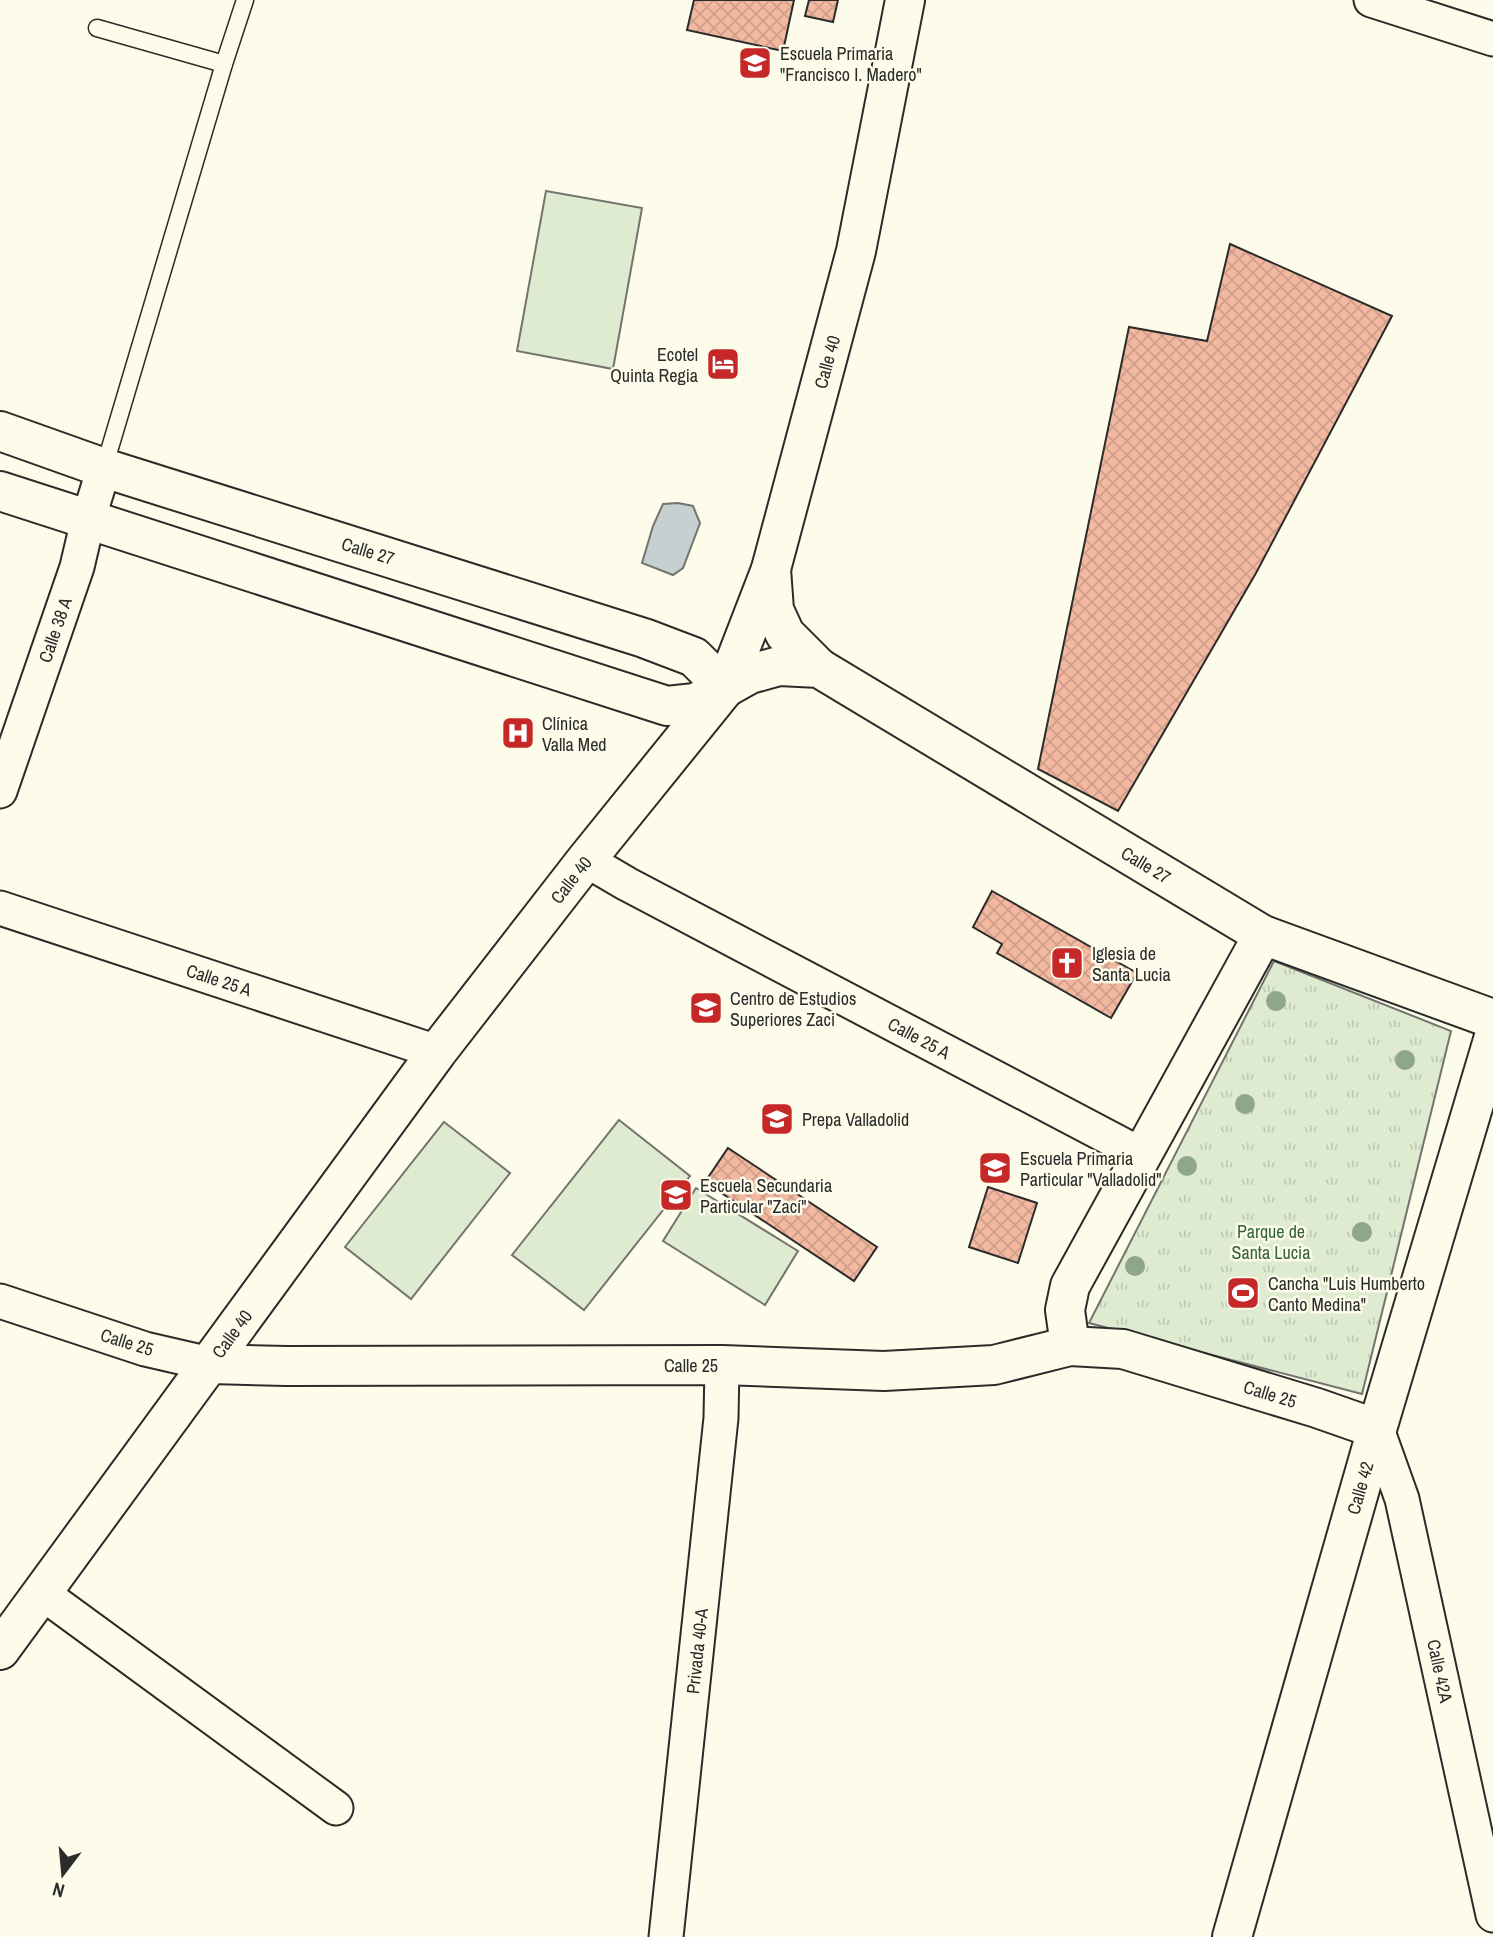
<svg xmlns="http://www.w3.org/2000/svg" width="1493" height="1937" font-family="'Archivo Narrow',sans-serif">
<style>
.grass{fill:#deebd1;stroke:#74746e;stroke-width:2}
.park{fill:url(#park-tufts);stroke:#74746e;stroke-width:2}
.water{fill:#c7d0d0;stroke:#74746e;stroke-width:2}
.building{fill:url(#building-cross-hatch);stroke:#2b2b2b;stroke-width:2}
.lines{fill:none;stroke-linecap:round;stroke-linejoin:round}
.service-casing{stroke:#2b2b2b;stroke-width:19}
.minor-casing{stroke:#2b2b2b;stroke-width:37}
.tertiary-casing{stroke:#2b2b2b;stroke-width:42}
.secondary-casing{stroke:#2b2b2b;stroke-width:42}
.service{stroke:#fdfbea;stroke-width:16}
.minor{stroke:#fdfbea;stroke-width:33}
.tertiary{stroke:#fdfbea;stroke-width:38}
.secondary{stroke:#fdfbea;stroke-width:38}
.tree{fill:#8ea78a}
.labels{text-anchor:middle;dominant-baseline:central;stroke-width:5;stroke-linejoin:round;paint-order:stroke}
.poi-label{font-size:18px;fill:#2b2b2b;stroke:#fdfbea;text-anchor:start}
.street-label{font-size:18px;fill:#2b2b2b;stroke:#fdfbea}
.park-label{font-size:18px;fill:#34623c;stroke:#fdfbea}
</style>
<defs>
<pattern id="park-tufts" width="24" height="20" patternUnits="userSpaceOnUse" patternTransform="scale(1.75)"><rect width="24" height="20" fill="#deebd1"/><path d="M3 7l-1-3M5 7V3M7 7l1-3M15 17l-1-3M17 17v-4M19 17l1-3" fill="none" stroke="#bfcab4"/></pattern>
<pattern id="building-cross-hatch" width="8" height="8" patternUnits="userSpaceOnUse" patternTransform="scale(1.75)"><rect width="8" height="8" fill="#f2b8a0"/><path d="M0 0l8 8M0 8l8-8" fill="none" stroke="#d09e8a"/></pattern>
</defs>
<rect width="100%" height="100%" fill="#fdfbea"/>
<g class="grass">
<path d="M546 191 642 208 613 369 517 351Z"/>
<path d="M619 1120 690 1176 584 1310 512 1255Z"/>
<path d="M444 1122 510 1173 411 1299 345 1247Z"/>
<path d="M696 1188 798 1251 765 1305 663 1241Z"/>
</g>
<path class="park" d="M1274 961 1451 1031 1362 1394 1089 1323Z"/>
<path class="water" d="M678 503 693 506 700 523 683 568 673 575 642 563 653 526 663 504Z"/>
<g class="building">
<path d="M694 0H794L783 51 687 30Z"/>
<path d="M809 0H838L833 22 805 16Z"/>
<path d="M1230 244 1392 316 1256 573 1118 811 1038 769 1129 327 1207 341Z"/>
<path d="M992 891 1137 973 1111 1018 997 953 1002 944 973 927Z"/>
<path d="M728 1148 877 1247 854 1281 705 1182Z"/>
<path d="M988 1187 1037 1203 1018 1263 969 1247Z"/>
</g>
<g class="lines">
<defs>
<g id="service">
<path d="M97 28 224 64"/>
<path d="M104 468 224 64 245 0"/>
</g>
<g id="minor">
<path d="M1371 0 1493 39"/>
<path d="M0 791 77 567 88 520 104 468"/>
<path d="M586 860 627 884 1142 1155"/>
<path d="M0 908 437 1052"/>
<path d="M0 1301 145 1349 210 1364"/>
<path d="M1377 1429 1402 1499 1493 1915"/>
<path d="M42 1593 336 1808"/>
<path d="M666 1937 721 1418 722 1365"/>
</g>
<g id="tertiary">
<path d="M771 569 774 610 785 634 819 668"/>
<path d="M725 688 750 674 779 666 819 668 1263 935 1493 1019"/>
<path d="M1070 1346 1065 1310 1070 1286 1263 935"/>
<path d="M210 1364 287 1366 722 1365 884 1371 994 1365 1070 1346 1123 1349 1317 1408 1377 1429"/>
</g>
<g id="secondary">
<path d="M0 431 104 468 644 638 694 657 725 688 695 703 667 706 0 491"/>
<path d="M0 1650 437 1052 586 860 725 688 771 569 856 251 905 0"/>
<path d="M1232 1937 1377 1429 1493 1040"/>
</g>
</defs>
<use href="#service" class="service-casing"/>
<use href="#minor" class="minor-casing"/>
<use href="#tertiary" class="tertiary-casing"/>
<use href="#secondary" class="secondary-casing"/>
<use href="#service" class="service"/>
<use href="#minor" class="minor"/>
<use href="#tertiary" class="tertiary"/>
<use href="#secondary" class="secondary"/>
</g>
<g class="tree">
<circle cx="1276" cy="1001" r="10"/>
<circle cx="1405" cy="1060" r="10"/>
<circle cx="1245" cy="1104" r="10"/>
<circle cx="1187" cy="1166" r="10"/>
<circle cx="1362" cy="1232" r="10"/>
<circle cx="1135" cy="1266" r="10"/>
</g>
<defs>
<symbol id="school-square" viewBox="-11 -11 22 22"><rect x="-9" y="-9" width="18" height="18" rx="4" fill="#c62828" stroke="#fdfbea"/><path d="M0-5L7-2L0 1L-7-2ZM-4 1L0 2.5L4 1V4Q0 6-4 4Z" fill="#fff"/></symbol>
<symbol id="hotel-square" viewBox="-11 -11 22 22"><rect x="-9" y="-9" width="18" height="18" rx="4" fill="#c62828" stroke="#fdfbea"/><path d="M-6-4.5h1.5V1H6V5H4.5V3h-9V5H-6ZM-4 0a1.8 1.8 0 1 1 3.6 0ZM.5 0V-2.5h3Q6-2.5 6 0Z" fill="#fff"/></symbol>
<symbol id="hospital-square" viewBox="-11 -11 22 22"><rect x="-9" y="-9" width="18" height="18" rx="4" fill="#c62828" stroke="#fdfbea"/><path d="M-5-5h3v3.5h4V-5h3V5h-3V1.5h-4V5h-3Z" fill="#fff"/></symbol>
<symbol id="church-square" viewBox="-11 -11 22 22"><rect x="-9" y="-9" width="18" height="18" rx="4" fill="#c62828" stroke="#fdfbea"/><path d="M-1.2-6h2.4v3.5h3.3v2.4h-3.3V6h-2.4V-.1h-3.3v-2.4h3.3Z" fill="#fff"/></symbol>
<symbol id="university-square" viewBox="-11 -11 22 22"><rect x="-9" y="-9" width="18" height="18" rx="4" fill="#c62828" stroke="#fdfbea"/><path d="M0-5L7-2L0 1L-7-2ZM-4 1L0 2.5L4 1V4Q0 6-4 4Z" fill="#fff"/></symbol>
<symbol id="stadium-square" viewBox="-11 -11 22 22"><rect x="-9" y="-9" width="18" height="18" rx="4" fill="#c62828" stroke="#fdfbea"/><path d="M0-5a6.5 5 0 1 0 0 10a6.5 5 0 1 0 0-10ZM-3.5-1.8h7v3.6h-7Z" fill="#fff"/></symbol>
</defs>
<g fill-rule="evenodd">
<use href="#school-square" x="736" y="44" width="38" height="38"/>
<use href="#hotel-square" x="704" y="345" width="38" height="38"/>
<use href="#hospital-square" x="499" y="714" width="38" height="38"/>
<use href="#church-square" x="1048" y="944" width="38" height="38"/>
<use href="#university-square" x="687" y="989" width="38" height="38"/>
<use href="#school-square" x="758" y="1100" width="38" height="38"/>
<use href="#school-square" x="976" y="1149" width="38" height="38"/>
<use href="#school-square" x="657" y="1176" width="38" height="38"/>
<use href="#stadium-square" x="1224" y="1274" width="38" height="38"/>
</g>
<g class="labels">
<g class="poi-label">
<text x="780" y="53">Escuela Primaria<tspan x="780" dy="21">"Francisco I. Madero"</tspan></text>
<text x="698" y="354" text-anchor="end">Ecotel<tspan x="698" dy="21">Quinta Regia</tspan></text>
<text x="542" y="723">Clínica<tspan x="542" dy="21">Valla Med</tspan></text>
<text x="1092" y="953">Iglesia de<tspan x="1092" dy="21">Santa Lucia</tspan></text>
<text x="730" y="998">Centro de Estudios<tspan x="730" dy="21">Superiores Zaci</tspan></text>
<text x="802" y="1119">Prepa Valladolid</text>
<text x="1020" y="1158">Escuela Primaria<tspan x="1020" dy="21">Particular "Valladolid"</tspan></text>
<text x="700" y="1185">Escuela Secundaria<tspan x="700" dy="21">Particular "Zací"</tspan></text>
<text x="1268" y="1283">Cancha "Luis Humberto<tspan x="1268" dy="21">Canto Medina"</tspan></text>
</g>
<g class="street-label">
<text transform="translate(827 362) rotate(-75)">Calle 40</text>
<text transform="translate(368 551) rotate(17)">Calle 27</text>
<text transform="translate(55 630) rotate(-71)">Calle 38 A</text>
<text transform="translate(1146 865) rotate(31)">Calle 27</text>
<text transform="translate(571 880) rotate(-52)">Calle 40</text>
<text transform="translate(219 980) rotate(18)">Calle 25 A</text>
<text transform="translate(919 1038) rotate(28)">Calle 25 A</text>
<text transform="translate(232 1334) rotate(-54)">Calle 40</text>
<text transform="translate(127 1342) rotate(17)">Calle 25</text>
<text x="691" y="1365">Calle 25</text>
<text transform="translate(1270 1394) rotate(17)">Calle 25</text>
<text transform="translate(1360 1488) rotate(-74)">Calle 42</text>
<text transform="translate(697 1651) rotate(-84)">Privada 40-A</text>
<text transform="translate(1440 1671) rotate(78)">Calle 42A</text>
</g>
<g class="park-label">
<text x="1271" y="1231">Parque de<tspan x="1271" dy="21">Santa Lucia</tspan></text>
</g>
</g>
<g transform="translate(63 1874) rotate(196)" stroke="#fdfbea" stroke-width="5" paint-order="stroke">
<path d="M0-5L12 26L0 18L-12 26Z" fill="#2b2b2b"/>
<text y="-10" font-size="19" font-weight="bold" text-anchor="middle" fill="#2b2b2b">N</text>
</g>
</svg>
